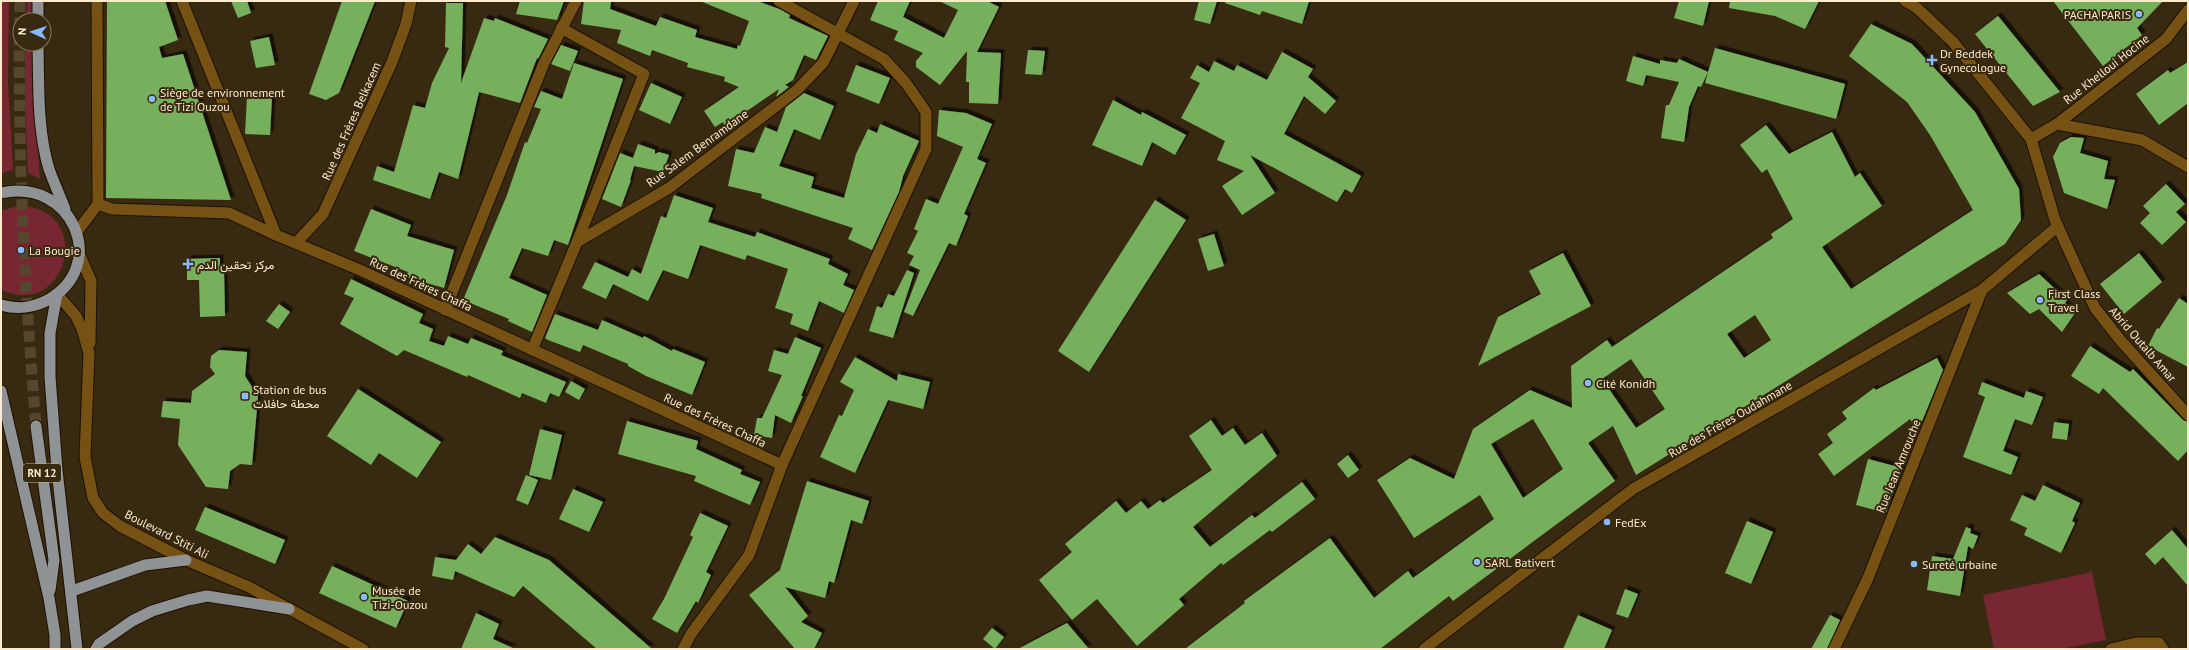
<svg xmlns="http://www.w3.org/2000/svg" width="2189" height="650" font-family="'PT Sans',Vazirmatn,sans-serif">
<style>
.green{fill:#762731}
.building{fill:#77b05d;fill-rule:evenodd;filter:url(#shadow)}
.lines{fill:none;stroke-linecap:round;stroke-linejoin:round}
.primary-tunnel{stroke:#56462d;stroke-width:11;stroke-dasharray:11 5.5;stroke-linecap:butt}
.minor-casing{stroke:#1f1100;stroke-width:13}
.secondary-casing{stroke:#1f1100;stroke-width:13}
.primary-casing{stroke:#1f1100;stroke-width:13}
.minor{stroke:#755214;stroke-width:11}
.secondary{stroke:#755214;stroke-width:11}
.primary{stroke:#8f9395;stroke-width:11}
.poi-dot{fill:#8abafc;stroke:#382911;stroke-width:1.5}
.labels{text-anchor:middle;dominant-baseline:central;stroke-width:4;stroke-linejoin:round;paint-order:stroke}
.shield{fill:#382911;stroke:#c3b095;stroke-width:1}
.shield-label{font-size:11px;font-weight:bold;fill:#feeacd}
.poi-label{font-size:12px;fill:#feeacd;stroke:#382911;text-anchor:start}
.street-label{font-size:12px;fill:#feeacd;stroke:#382911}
</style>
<defs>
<filter id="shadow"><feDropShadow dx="3.5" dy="-3.5" stdDeviation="0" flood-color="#0009"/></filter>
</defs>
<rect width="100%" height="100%" fill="#382911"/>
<g class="green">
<path d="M1 1H9L8 84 13 169 1 174Z"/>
<path d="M27 1H34V20H26Z"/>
<path d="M25 44H35V108L40 179 28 173 25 105Z"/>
<path d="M17 206C96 205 69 321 1 290V211Z"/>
<path d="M2092 572 2106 640 2061 649H1994L1983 595Z"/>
</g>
<g class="building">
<path d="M107 1H165L178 40 159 47 162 58 183 54 231 200 106 198Z"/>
<path d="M231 1H247L251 13 238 18Z"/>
<path d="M342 1H375L339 93 326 100 309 94Z"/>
<path d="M520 1H564L557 20 516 14Z"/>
<path d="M584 1 611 2 610 9 656 26 660 17 697 30 695 37 737 49 738 45 740 46 749 21 700 1H757L782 10 790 15 789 18 828 36 816 60 804 55 793 80 785 85 789 87 776 97 779 89 725 126 723 122 715 127 704 111 739 87 724 81 725 77 687 67 688 63 652 50 650 56 617 43 621 30 581 24Z"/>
<path d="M878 1H910L903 17 944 38 958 10 939 1H987L999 7 977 52 1001 53 998 104 969 103V82H966L967 51 940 85 916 67V61L923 53 894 40 898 31 870 20Z"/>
<path d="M1199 1H1217L1210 24 1194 20Z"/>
<path d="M1225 1H1309L1302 24 1262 11 1260 15 1225 3Z"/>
<path d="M1679 1H1709L1703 26 1674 18Z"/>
<path d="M1730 1H1819L1805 29 1775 16 1729 8Z"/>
<path d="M2053 1H2163L2137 28 2142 35 2103 66Z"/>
<path d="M446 3H463L461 83 484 18 494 21 495 18 548 39 538 59 537 58 520 103 479 92 458 179 439 172 430 199 373 180 377 166 394 172 413 105 425 108 432 83 449 48 445 47Z"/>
<path d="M1998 16 2060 92 2033 106 1975 34Z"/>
<path d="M1871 24 1912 44 1975 112 2019 189 2021 220 2005 244 1636 475 1613 426 1588 443 1615 481 1453 601 1449 596 1380 649H1185L1245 603 1244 601 1330 538 1374 598 1408 571 1413 578 1494 519 1480 495 1414 538 1377 480 1410 458 1454 479 1473 429 1530 390 1572 408 1571 366 1607 340 1612 347 1773 238 1771 234 1793 219 1767 169 1762 173 1740 145 1766 125 1789 154 1832 132 1855 177 1860 173 1882 206 1822 247 1851 289 1973 210 1930 135 1907 102 1849 56ZM1755 315 1771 340 1744 358 1727 334ZM1631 359 1665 409 1636 428 1602 379ZM1533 419 1563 469 1523 498 1491 444Z"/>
<path d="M269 37 275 65 256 68 250 41Z"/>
<path d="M561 45 578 51 570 71 551 64Z"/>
<path d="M1715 48 1845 84 1836 119 1705 83Z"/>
<path d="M1028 50 1045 51 1042 75 1025 74Z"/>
<path d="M1282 52 1313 69 1308 77 1336 101 1325 114 1304 96 1284 134 1361 176 1352 193 1345 189 1337 202 1250 155 1275 193 1242 215 1222 186 1244 171 1217 160 1225 141 1181 118 1200 83 1190 78 1197 65 1209 72 1214 61 1234 71 1237 65 1267 80Z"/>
<path d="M1633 56 1660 64V60L1677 63 1679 59 1708 72 1701 87 1698 86 1689 107 1684 142 1661 138 1666 105H1669L1679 82 1646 75 1643 86 1626 81Z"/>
<path d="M2188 62V103L2159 125 2136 94 2168 70 2170 73Z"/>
<path d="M574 63 623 79 568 245 554 240 548 256 522 248 509 278 547 295 532 332 508 321 509 319 463 300 507 195 525 142 527 143 541 109 534 107 541 91 562 99Z"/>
<path d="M856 65 890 78 879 104 846 91Z"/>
<path d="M651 83 682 97 670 124 639 110Z"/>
<path d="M804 93 834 106 820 140 794 129 779 166 814 177 811 188 844 198 856 154 868 129 877 133 880 124 919 141 903 176 899 192 872 250 848 239 853 228 761 198 762 194 728 186 736 149 754 153 765 127 777 132 786 107Z"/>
<path d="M247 96 272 97 270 135 245 134Z"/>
<path d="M1113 100 1141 115 1142 112 1186 135 1175 155 1152 142 1142 166 1092 145Z"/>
<path d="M939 110 966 113 992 124 977 159 986 163 964 214 968 216 956 246 949 243 913 316 904 312 920 270 909 265 914 256 907 253 918 231 914 229 926 199 938 204 963 147 937 136Z"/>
<path d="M2071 137 2084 138 2080 153 2108 161 2104 179 2115 180 2107 209 2064 193 2053 157 2060 143Z"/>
<path d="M638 144 655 150V154L659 152 669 155 663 172 634 166 630 180H631L621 207 602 199 620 153 633 158Z"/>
<path d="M2166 184 2185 204 2176 212 2186 222 2162 245 2140 223 2150 213 2143 206Z"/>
<path d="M674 195 713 208 708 222 755 237 757 232 830 259 828 264 848 274 843 285 854 290 844 313 819 301 808 331 790 324 793 314 775 308 788 269 747 255 745 260 700 245 688 279 663 270 648 301 613 284 606 299 582 288 595 262 628 277 632 269 641 274 661 216 666 218Z"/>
<path d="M1155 200 1186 220 1089 372 1058 351Z"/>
<path d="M371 209 411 225 407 236 454 250 444 288 406 277 408 272 354 251Z"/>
<path d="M1214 234 1224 266 1208 271 1198 239Z"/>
<path d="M1563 253 1591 306 1478 366 1498 317 1541 294 1529 271Z"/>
<path d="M2139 253 2162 282 2124 314 2100 284Z"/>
<path d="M220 258V271H224L225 316 200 317 199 280H187V259Z"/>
<path d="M907 270 914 273 893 338 869 331 877 306 882 308 888 294 894 296Z"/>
<path d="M2039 274 2067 300 2065 303 2075 313 2062 332 2039 309 2030 314 2007 293Z"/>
<path d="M351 279 423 314 419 323 433 329 429 341 444 346 448 336 468 344 471 338 503 351 501 355 566 382 559 397 550 393 546 403 522 393 520 398 468 375 467 377 404 350 397 356 340 324 354 298 344 294Z"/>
<path d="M2179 298 2188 304V367L2148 346 2157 328 2159 329Z"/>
<path d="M279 304 290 312 278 329 266 321Z"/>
<path d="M555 314 598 330 602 320 643 338 644 336 672 351 673 349 705 362 692 395 646 376 628 366V364L583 345 580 352 548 340 545 338Z"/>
<path d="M795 337 821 348 801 396H803L791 423 775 415 772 438 754 435 757 418H762L782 375 768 371 774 350 788 354Z"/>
<path d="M2090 346 2130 372 2133 369 2183 420 2188 422V450L2178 461 2103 388 2099 394 2071 376Z"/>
<path d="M219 350 247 352 245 376 258 396 252 465 240 464 230 471 228 489 206 487 178 445 180 419 161 417 163 401 191 403 192 391 215 374 210 367 211 356Z"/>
<path d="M855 357 897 381 898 374 930 382 923 409 888 400 855 473 820 457 839 415 842 416 854 390 840 382Z"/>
<path d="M1937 358 1943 370 1918 431 1910 419 1834 476 1818 454 1833 443 1827 434 1847 419 1842 412 1874 388 1876 390Z"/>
<path d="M571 381 585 389 579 400 565 392Z"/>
<path d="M1982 382 2024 398 2026 391 2043 397 2032 425 2015 419 2003 451 2018 457 2011 475 1963 457 1985 397 1978 394Z"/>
<path d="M358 389 441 442 417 478 379 453 371 465 327 436Z"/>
<path d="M1211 420 1222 436 1233 428 1245 445 1262 433 1277 456 1193 527 1210 547 1252 515 1255 518 1302 482 1315 499 1272 532 1270 530 1223 565 1221 563 1179 599 1184 605 1137 646 1097 599 1072 620 1039 580 1072 552 1065 544 1116 501 1126 513 1141 501 1148 509 1160 500 1163 503 1212 470 1189 436Z"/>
<path d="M627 421 698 441 696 449 742 470 740 474 760 482 750 505 694 481 696 476 618 454Z"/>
<path d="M2054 422 2069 424 2067 440 2052 438Z"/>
<path d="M540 429 562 435 551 480 529 475Z"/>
<path d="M1348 455 1359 470 1348 478 1337 464Z"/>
<path d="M1868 459 1902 468 1886 513 1856 505Z"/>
<path d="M526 475 538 480 528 505 516 500Z"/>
<path d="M807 481 869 501 862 524 851 520 834 583 829 581 825 598 785 587 808 616 801 622 822 633 814 649H795L749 595 780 570Z"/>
<path d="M2043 485 2080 503 2072 521 2075 523 2061 553 2024 535 2027 528 2010 520 2022 495 2035 501Z"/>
<path d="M573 489 603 502 589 532 559 519Z"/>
<path d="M205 507 285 540 275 564 195 530Z"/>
<path d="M700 513 728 526 706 572 711 575 698 603 696 601 677 633 652 619 664 599 693 537 690 535Z"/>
<path d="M1747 521 1773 532 1751 584 1725 573Z"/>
<path d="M1966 527 1971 529 1970 533 1978 536 1973 549 1968 546 1960 596 1927 590 1932 556 1953 559Z"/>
<path d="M2172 530 2188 549V586L2163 557 2155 565 2145 554Z"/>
<path d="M495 537 549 560 652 649H597L523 586 514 597 455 571 453 580 432 576 435 557 456 560 468 544 481 554Z"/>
<path d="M332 566 408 601 396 628 319 593Z"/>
<path d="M1625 589 1638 594 1628 618 1616 614Z"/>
<path d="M476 613 499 624 493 639 515 649H461Z"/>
<path d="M1578 615 1612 630 1604 649H1563Z"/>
<path d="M1830 615 1840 620 1827 649H1811Z"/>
<path d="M1067 623 1089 649H1018Z"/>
<path d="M992 628 1004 637 995 649 983 639Z"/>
</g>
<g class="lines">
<path class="primary-tunnel" d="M20 1C17 143 24 284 36 426"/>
<defs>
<g id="minor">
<path d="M97 1 98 204"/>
<path d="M182 1 276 235 360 270 782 465"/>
<path d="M561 28 644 74 577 242"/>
<path d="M2057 124 2142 140 2188 167"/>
<path d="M2031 139 2057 124 2166 39 2188 10"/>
<path d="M76 233 98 204 112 209 229 213 276 235"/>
<path d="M296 243 323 214 392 62 406 24 411 1"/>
<path d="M445 310 544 63 576 1"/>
<path d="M532 350 577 242 669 188 797 90 823 63 854 1"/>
<path d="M683 649 691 634 749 555 782 465 926 149V112L906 83 884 59 779 1"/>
<path d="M1424 649 1633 489 1982 290 2058 226"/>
<path d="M1834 649 1868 578 1982 290"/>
<path d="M2111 649 2136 643H2159L2163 649"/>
</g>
<g id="secondary">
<path d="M1905 1 1917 8 1953 42 2031 139 2055 220 2095 308 2121 341 2188 415"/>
<path d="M78 251 91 281 90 343"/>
<path d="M57 294 76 316 82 329 89 353 85 457 93 498 103 513 120 526 186 560 249 587 363 649"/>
</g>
<g id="primary">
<path d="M38 1V20"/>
<path d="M38 44C39 85 37 129 49 169 54 183 60 196 65 209"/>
<path d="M1 193C72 177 110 265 48 300 32 308 18 310 1 305"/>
<path d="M57 294 50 333V377L57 470 77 649"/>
<path d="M1 391 49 598 55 635V649"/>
<path d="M36 426 54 560 50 590"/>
<path d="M72 591 145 565 186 560"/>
<path d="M96 649 99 644 132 621 152 611 188 600 207 596 289 609"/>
</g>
</defs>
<use href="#minor" class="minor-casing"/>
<use href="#secondary" class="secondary-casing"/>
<use href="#primary" class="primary-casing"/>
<use href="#minor" class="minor"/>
<use href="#secondary" class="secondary"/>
<use href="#primary" class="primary"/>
</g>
<g class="poi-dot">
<circle cx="2139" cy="14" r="4"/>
<path d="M1930 54h4v4h4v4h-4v4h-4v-4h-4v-4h4z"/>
<circle cx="152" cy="99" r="4"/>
<circle cx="21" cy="250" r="4"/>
<path d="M186 258h4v4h4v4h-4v4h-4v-4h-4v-4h4z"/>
<circle cx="2040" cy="300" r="4"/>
<circle cx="1588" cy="383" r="4"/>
<rect x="241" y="392" width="8" height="8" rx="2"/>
<circle cx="1607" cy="522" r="4"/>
<circle cx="1477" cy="562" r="4"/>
<circle cx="1914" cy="564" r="4"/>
<circle cx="364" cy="597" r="4"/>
</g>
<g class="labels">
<rect class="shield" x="23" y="464" width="38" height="18" rx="3"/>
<g class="shield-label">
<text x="42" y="473">RN 12</text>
</g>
<g class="poi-label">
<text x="2131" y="14" text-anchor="end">PACHA PARIS</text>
<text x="1940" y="53">Dr Beddek<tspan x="1940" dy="14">Gynecologue</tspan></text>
<text x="160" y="92">Siège de environnement<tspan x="160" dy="14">de Tizi Ouzou</tspan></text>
<text x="29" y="250">La Bougie</text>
<text x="197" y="264">مركز تحقين الدم</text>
<text x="2048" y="293">First Class<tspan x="2048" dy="14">Travel</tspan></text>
<text x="1596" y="383">Cité Konidh</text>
<text x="253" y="389">Station de bus<tspan x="253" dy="14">محطة حافلات</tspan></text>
<text x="1615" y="522">FedEx</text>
<text x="1485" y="562">SARL Bativert</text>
<text x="1922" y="564">Sureté urbaine</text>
<text x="372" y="590">Musée de<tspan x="372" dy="14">Tizi-Ouzou</tspan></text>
</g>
<g class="street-label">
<text transform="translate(2106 69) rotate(-38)">Rue Khelloui Hocine</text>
<text transform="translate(351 121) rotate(-66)">Rue des Frères Belkacem</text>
<text transform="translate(697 148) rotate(-36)">Rue Salem Benramdane</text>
<text transform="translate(421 284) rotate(25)">Rue des Frères Chaffa</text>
<text transform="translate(2143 344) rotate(49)">Abrid Outalb Amar</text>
<text transform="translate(1730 419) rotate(-30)">Rue des Frères Oudahmane</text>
<text transform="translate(715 420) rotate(25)">Rue des Frères Chaffa</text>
<text transform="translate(1898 466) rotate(-68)">Rue Jean Amrouche</text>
<text transform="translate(167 534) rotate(27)">Boulevard Stiti Ali</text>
</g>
</g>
<rect width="2189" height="650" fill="none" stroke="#feeacd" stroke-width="4"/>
<g transform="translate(32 32) rotate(273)"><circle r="19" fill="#382911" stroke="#87765c"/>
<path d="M0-3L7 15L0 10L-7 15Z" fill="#8abafc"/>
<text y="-6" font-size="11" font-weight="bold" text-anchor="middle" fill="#feeacd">N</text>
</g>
</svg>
